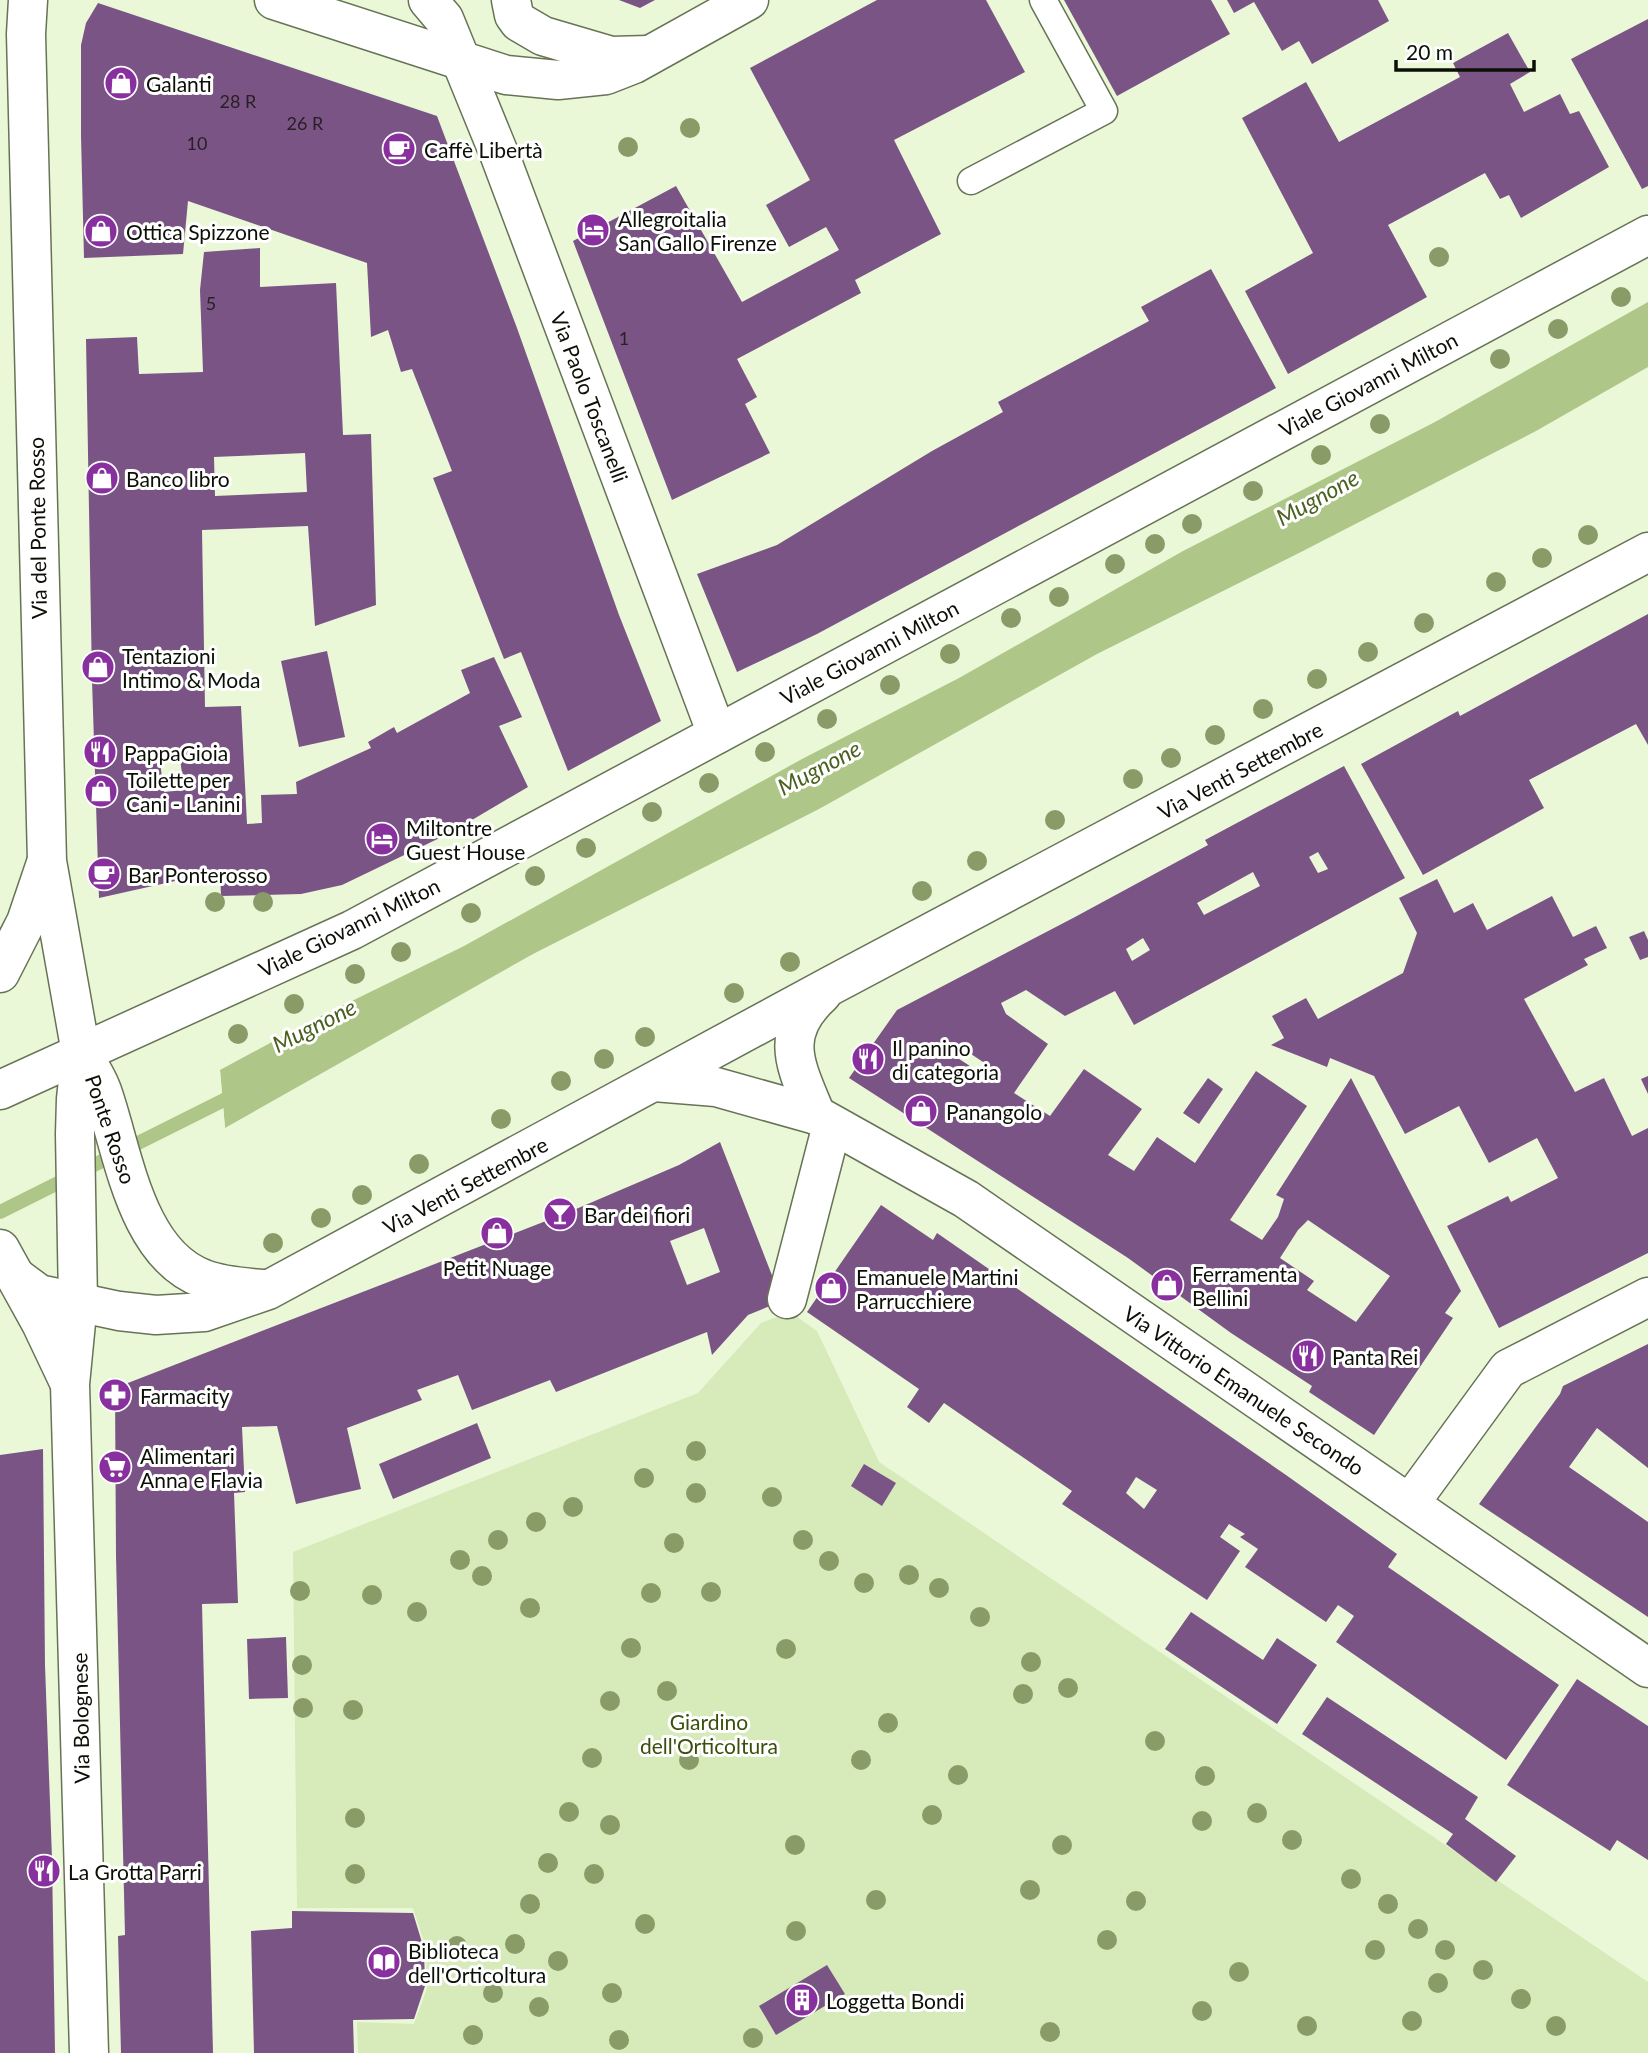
<svg xmlns="http://www.w3.org/2000/svg" width="1648" height="2053" font-family="Lato,sans-serif">
<style>
.green{fill:#d6eaba}
.water{fill:#aec788}
.pier{fill:#eaf8d8}
.lines{fill:none;stroke-linecap:round;stroke-linejoin:round}
.stream{stroke:#aec788;stroke-width:14}
.building{fill:#7b5486;fill-rule:evenodd}
.service-casing{stroke:#677356;stroke-width:29}
.minor-casing{stroke:#677356;stroke-width:41}
.primary-casing{stroke:#677356;stroke-width:41}
.service{stroke:#fff;stroke-width:26}
.minor{stroke:#fff;stroke-width:38}
.primary{stroke:#fff;stroke-width:38}
.tree{fill:#899b67}
.labels{text-anchor:middle;dominant-baseline:central;stroke-width:6;stroke-linejoin:round;paint-order:stroke}
.number-label{font-size:18px;fill:#272025}
.poi-label{font-size:21px;fill:#0b0f05;stroke:#fff;text-anchor:start}
.street-label{font-size:21px;fill:#0b0f05;stroke:#fff}
.park-label{font-size:21px;fill:#3a4f0a;stroke:#fff}
.water-label{font-size:23px;font-style:italic;fill:#49601e;stroke:#fff}
</style>
<rect width="100%" height="100%" fill="#eaf8d8"/>
<path class="green" d="M790 1312 817 1331 879 1462 1648 1982V2053H358L357 2022 414 2024 427 1988 426 1948 413 1908H297L293 1552 698 1393 761 1323Z"/>
<path class="water" d="M1648 302V367L1536 431 1301 552 1097 654 819 809 533 954 225 1128 220 1070 307 1023 464 946 802 759 959 678 1183 551 1435 422Z"/>
<path class="pier" d="M220 1070 225 1128V1131L221 1128 217 1072Z"/>
<g class="lines">
<path class="stream" d="M0 1212 240 1092"/>
</g>
<g class="building">
<path d="M619 0H655L640 8Z"/>
<path d="M877 0H986L1025 72 894 140 941 234 855 280 861 293 737 359 757 397 745 404 770 453 672 500 573 241 676 186 742 302 839 250 826 227 789 247 766 205 810 180 750 68Z"/>
<path d="M1064 0H1211L1230 34 1117 96Z"/>
<path d="M1227 0H1378L1389 21 1312 64 1299 41 1282 51 1254 2 1234 13Z"/>
<path d="M98 3 437 116 517 328 619 615 661 721 568 771 521 652 504 659 433 478 452 471 412 369 401 372 388 330 371 337 367 263 188 201 183 254 84 258 81 136V45L86 23Z"/>
<path d="M1648 19V186L1642 189 1571 59Z"/>
<path d="M1508 33 1530 72 1510 84 1524 112 1560 94 1570 114 1579 111 1609 167 1521 218 1509 195 1500 199 1485 173 1388 225 1427 297 1288 374 1245 291 1313 253 1242 118 1306 82 1339 142 1460 77 1453 63Z"/>
<path d="M260 248V287L336 283 343 435 371 434 376 605 315 626 308 526 202 530 205 707 241 706 247 824 262 823 261 795 297 794 296 782 371 748 368 742 394 727 397 733 470 693 461 670 494 657 522 717 499 726 528 787 450 833 342 885 301 894 221 896 220 871 99 898 92 680 86 339 137 337 139 374 203 372 200 290 204 252ZM305 453 307 492 215 496 214 457ZM180 758 184 790 164 792 160 762Z"/>
<path d="M1211 269 1276 388 817 634 737 672 697 574 777 545 932 451 1003 412 998 402 1149 321 1141 307Z"/>
<path d="M1648 614V745L1636 724 1529 780 1544 808 1423 875 1361 764 1458 711 1460 716Z"/>
<path d="M327 651 345 737 299 747 281 661Z"/>
<path d="M1344 766 1405 878 1134 1025 1115 991 1065 1016 1026 990 1001 1003 1006 1014 1048 1044 1014 1093 1050 1116 1084 1069 1142 1109 1108 1155 1134 1171 1157 1137 1195 1163 1256 1071 1307 1106 1230 1220 1262 1240 1278 1217 1284 1199 1276 1195 1351 1078 1461 1291 1445 1313 1453 1318 1374 1435 1309 1392 1312 1386 1231 1333 1128 1258 849 1078 897 1010 1075 917 1208 845 1205 840ZM1318 852 1328 869 1318 873 1309 857ZM1253 872 1260 886 1204 915 1197 903ZM1143 938 1150 950 1132 961 1126 949ZM956 1044 1001 1074 996 1083 950 1053ZM1308 1220 1390 1276 1356 1322 1307 1290 1314 1281 1280 1258 1298 1230Z"/>
<path d="M1437 879 1454 913 1473 903 1487 930 1552 896 1573 937 1596 926 1607 948 1584 959 1588 965 1524 999 1575 1092 1604 1078 1632 1136 1648 1128V1253L1499 1328 1447 1226 1508 1196 1511 1202 1558 1178 1537 1138 1489 1163 1459 1106 1405 1134 1374 1076 1330 1058 1327 1067 1271 1045 1284 1038 1272 1016 1306 998 1318 1019 1403 973 1417 933 1399 898Z"/>
<path d="M1644 931 1648 940V957L1640 960 1629 937Z"/>
<path d="M1648 1076V1094L1641 1079Z"/>
<path d="M1208 1078 1223 1089 1199 1124 1183 1113Z"/>
<path d="M720 1142 782 1301 748 1315 712 1355 707 1332 556 1392 550 1380 472 1410 458 1375 417 1390 422 1400 347 1428 361 1489 296 1504 277 1426 242 1427 245 1492 234 1493 238 1603 202 1604 213 2053H121L118 1936 125 1935 116 1556 115 1388 569 1212 679 1165ZM704 1228 720 1272 687 1285 670 1241Z"/>
<path d="M881 1205 933 1240 937 1233 1286 1475 1397 1554 1388 1567 1559 1685 1506 1760 1336 1642 1354 1616 1338 1605 1326 1622 1245 1567 1258 1549 1240 1537 1245 1534 1229 1524 1220 1537 1240 1551 1207 1600 1062 1504 1072 1491 944 1403 929 1423 907 1407 919 1389 807 1312ZM1136 1477 1157 1490 1144 1509 1126 1493Z"/>
<path d="M1648 1344V1468L1597 1428 1569 1467 1648 1522V1617L1479 1504 1560 1394 1563 1386Z"/>
<path d="M477 1423 491 1458 393 1499 379 1464Z"/>
<path d="M43 1449 45 1665 52 1858 55 2053H0V1455Z"/>
<path d="M864 1464 896 1483 882 1506 851 1486Z"/>
<path d="M1191 1612 1263 1660 1277 1638 1317 1665 1277 1724 1165 1649Z"/>
<path d="M286 1637 288 1698 249 1699 247 1639Z"/>
<path d="M1577 1679 1648 1726V1860L1617 1840 1610 1851 1507 1785Z"/>
<path d="M1327 1697 1478 1797 1465 1819 1516 1856 1496 1882 1446 1844 1453 1834 1302 1734Z"/>
<path d="M292 1911 413 1913 424 1949 425 1986 414 2019 353 2020 354 2053H254L251 1931 292 1928Z"/>
<path d="M827 1965 845 1994 776 2035 759 2006Z"/>
</g>
<g class="lines">
<defs>
<path id="service" d="M971 181 1104 111 1043 0"/>
<g id="minor">
<path d="M428 0 444 19 500 156 717 734"/>
<path d="M511 0 514 15 519 22 543 36 611 56 649 55"/>
<path d="M81 1053C89 1065 97 1077 102 1091 123 1150 135 1254 204 1279 222 1286 243 1287 262 1289"/>
<path d="M654 1082 716 1087 816 1115 966 1199 1648 1668"/>
<path d="M816 1115C796 1066 777 1035 822 994"/>
<path d="M16 1277 39 1294 119 1311 156 1315 204 1312 268 1290 832 985 1648 552"/>
<path d="M787 1299 832 1125"/>
<path d="M1410 1503 1508 1369 1648 1297"/>
</g>
<g id="primary">
<path d="M28 0 26 34 47 861 81 1053 76 1099 75 1134 78 1302 70 1384 89 2053"/>
<path d="M274 0 506 75 558 80 606 75 634 64 749 0"/>
<path d="M0 973 26 922 46 863"/>
<path d="M0 1090 352 930 1648 235"/>
<path d="M0 1249 41 1323 69 1382"/>
</g>
</defs>
<use href="#service" class="service-casing"/>
<use href="#minor" class="minor-casing"/>
<use href="#primary" class="primary-casing"/>
<use href="#service" class="service"/>
<use href="#minor" class="minor"/>
<use href="#primary" class="primary"/>
</g>
<g class="tree">
<circle cx="690" cy="128" r="10"/>
<circle cx="628" cy="147" r="10"/>
<circle cx="1439" cy="257" r="10"/>
<circle cx="1621" cy="297" r="10"/>
<circle cx="1558" cy="329" r="10"/>
<circle cx="1500" cy="359" r="10"/>
<circle cx="1380" cy="424" r="10"/>
<circle cx="1321" cy="455" r="10"/>
<circle cx="1253" cy="491" r="10"/>
<circle cx="1192" cy="524" r="10"/>
<circle cx="1588" cy="535" r="10"/>
<circle cx="1155" cy="544" r="10"/>
<circle cx="1542" cy="558" r="10"/>
<circle cx="1115" cy="564" r="10"/>
<circle cx="1496" cy="582" r="10"/>
<circle cx="1059" cy="597" r="10"/>
<circle cx="1011" cy="618" r="10"/>
<circle cx="1424" cy="623" r="10"/>
<circle cx="1368" cy="652" r="10"/>
<circle cx="950" cy="654" r="10"/>
<circle cx="1317" cy="679" r="10"/>
<circle cx="890" cy="685" r="10"/>
<circle cx="1263" cy="709" r="10"/>
<circle cx="827" cy="719" r="10"/>
<circle cx="1215" cy="735" r="10"/>
<circle cx="765" cy="752" r="10"/>
<circle cx="1171" cy="758" r="10"/>
<circle cx="1133" cy="779" r="10"/>
<circle cx="709" cy="783" r="10"/>
<circle cx="652" cy="812" r="10"/>
<circle cx="1055" cy="820" r="10"/>
<circle cx="586" cy="848" r="10"/>
<circle cx="977" cy="861" r="10"/>
<circle cx="535" cy="876" r="10"/>
<circle cx="922" cy="891" r="10"/>
<circle cx="215" cy="902" r="10"/>
<circle cx="263" cy="902" r="10"/>
<circle cx="471" cy="913" r="10"/>
<circle cx="401" cy="952" r="10"/>
<circle cx="790" cy="962" r="10"/>
<circle cx="355" cy="974" r="10"/>
<circle cx="734" cy="993" r="10"/>
<circle cx="294" cy="1004" r="10"/>
<circle cx="238" cy="1034" r="10"/>
<circle cx="645" cy="1037" r="10"/>
<circle cx="604" cy="1059" r="10"/>
<circle cx="561" cy="1081" r="10"/>
<circle cx="501" cy="1119" r="10"/>
<circle cx="419" cy="1164" r="10"/>
<circle cx="362" cy="1195" r="10"/>
<circle cx="321" cy="1218" r="10"/>
<circle cx="273" cy="1243" r="10"/>
<circle cx="696" cy="1451" r="10"/>
<circle cx="644" cy="1478" r="10"/>
<circle cx="696" cy="1493" r="10"/>
<circle cx="772" cy="1497" r="10"/>
<circle cx="573" cy="1507" r="10"/>
<circle cx="536" cy="1522" r="10"/>
<circle cx="498" cy="1540" r="10"/>
<circle cx="803" cy="1540" r="10"/>
<circle cx="674" cy="1543" r="10"/>
<circle cx="460" cy="1560" r="10"/>
<circle cx="829" cy="1561" r="10"/>
<circle cx="909" cy="1575" r="10"/>
<circle cx="482" cy="1576" r="10"/>
<circle cx="864" cy="1583" r="10"/>
<circle cx="939" cy="1588" r="10"/>
<circle cx="300" cy="1591" r="10"/>
<circle cx="711" cy="1592" r="10"/>
<circle cx="651" cy="1593" r="10"/>
<circle cx="372" cy="1595" r="10"/>
<circle cx="530" cy="1608" r="10"/>
<circle cx="417" cy="1612" r="10"/>
<circle cx="980" cy="1617" r="10"/>
<circle cx="631" cy="1648" r="10"/>
<circle cx="786" cy="1649" r="10"/>
<circle cx="1031" cy="1662" r="10"/>
<circle cx="302" cy="1665" r="10"/>
<circle cx="1068" cy="1688" r="10"/>
<circle cx="667" cy="1691" r="10"/>
<circle cx="1023" cy="1694" r="10"/>
<circle cx="610" cy="1701" r="10"/>
<circle cx="303" cy="1708" r="10"/>
<circle cx="353" cy="1710" r="10"/>
<circle cx="888" cy="1723" r="10"/>
<circle cx="1155" cy="1741" r="10"/>
<circle cx="592" cy="1758" r="10"/>
<circle cx="689" cy="1760" r="10"/>
<circle cx="861" cy="1760" r="10"/>
<circle cx="958" cy="1775" r="10"/>
<circle cx="1205" cy="1776" r="10"/>
<circle cx="569" cy="1812" r="10"/>
<circle cx="1257" cy="1813" r="10"/>
<circle cx="932" cy="1815" r="10"/>
<circle cx="355" cy="1818" r="10"/>
<circle cx="1202" cy="1821" r="10"/>
<circle cx="610" cy="1825" r="10"/>
<circle cx="1292" cy="1840" r="10"/>
<circle cx="795" cy="1845" r="10"/>
<circle cx="1062" cy="1845" r="10"/>
<circle cx="548" cy="1863" r="10"/>
<circle cx="355" cy="1874" r="10"/>
<circle cx="594" cy="1874" r="10"/>
<circle cx="1351" cy="1879" r="10"/>
<circle cx="1030" cy="1890" r="10"/>
<circle cx="876" cy="1900" r="10"/>
<circle cx="1136" cy="1901" r="10"/>
<circle cx="530" cy="1904" r="10"/>
<circle cx="1388" cy="1904" r="10"/>
<circle cx="645" cy="1924" r="10"/>
<circle cx="1418" cy="1929" r="10"/>
<circle cx="796" cy="1931" r="10"/>
<circle cx="1107" cy="1940" r="10"/>
<circle cx="515" cy="1944" r="10"/>
<circle cx="457" cy="1946" r="10"/>
<circle cx="1375" cy="1950" r="10"/>
<circle cx="1445" cy="1950" r="10"/>
<circle cx="558" cy="1961" r="10"/>
<circle cx="1483" cy="1970" r="10"/>
<circle cx="1239" cy="1972" r="10"/>
<circle cx="1438" cy="1983" r="10"/>
<circle cx="493" cy="1993" r="10"/>
<circle cx="612" cy="1993" r="10"/>
<circle cx="1521" cy="1999" r="10"/>
<circle cx="539" cy="2007" r="10"/>
<circle cx="1202" cy="2011" r="10"/>
<circle cx="1412" cy="2021" r="10"/>
<circle cx="1307" cy="2026" r="10"/>
<circle cx="1556" cy="2026" r="10"/>
<circle cx="1050" cy="2032" r="10"/>
<circle cx="473" cy="2035" r="10"/>
<circle cx="753" cy="2038" r="10"/>
<circle cx="619" cy="2040" r="10"/>
</g>
<defs>
<symbol id="shop-disc" viewBox="-11 -11 22 22"><circle r="9.5" fill="#88309d" stroke="#fff"/><path d="M-5-2.5h2.3a2.7 3.5 0 0 1 5.4 0H5L5.5 6h-11ZM-1.5-2.5h3a1.5 2.3 0 0 0-3 0Z" fill="#fff"/></symbol>
<symbol id="cafe-disc" viewBox="-11 -11 22 22"><circle r="9.5" fill="#88309d" stroke="#fff"/><path d="M-5.5-4.5H6V0H3Q3 3.5 0 3.5H-2.5Q-5.5 3.5-5.5 0ZM3-3.2v2h1.7v-2ZM-6 4.5H4V6H-6Z" fill="#fff"/></symbol>
<symbol id="hotel-disc" viewBox="-11 -11 22 22"><circle r="9.5" fill="#88309d" stroke="#fff"/><path d="M-6-4.5h1.5V1H6V5H4.5V3h-9V5H-6ZM-4 0a1.8 1.8 0 1 1 3.6 0ZM.5 0V-2.5h3Q6-2.5 6 0Z" fill="#fff"/></symbol>
<symbol id="restaurant-disc" viewBox="-11 -11 22 22"><circle r="9.5" fill="#88309d" stroke="#fff"/><path d="M-5-6h1v4h1v-4h1v4h1v-4h1v5L-1.5 .5V6h-2V.5L-5-1ZM5-6V6H3V1.5H1.5Q1.5-4 5-6Z" fill="#fff"/></symbol>
<symbol id="bar-disc" viewBox="-11 -11 22 22"><circle r="9.5" fill="#88309d" stroke="#fff"/><path d="M-6-5H6L.8 .8V4.5H3.5V6h-7V4.5H-.8V.8Z" fill="#fff"/></symbol>
<symbol id="pharmacy-disc" viewBox="-11 -11 22 22"><circle r="9.5" fill="#88309d" stroke="#fff"/><path d="M-2-6h4v4h4v4h-4v4h-4v-4h-4v-4h4Z" fill="#fff"/></symbol>
<symbol id="supermarket-disc" viewBox="-11 -11 22 22"><circle r="9.5" fill="#88309d" stroke="#fff"/><path d="M-6-5.5h2.5l.6 2H6L4.5 2H-2.5L-4.4-4H-6ZM-1.5 3.2a1.3 1.3 0 1 0 .1 0ZM3 3.2a1.3 1.3 0 1 0 .1 0Z" fill="#fff"/></symbol>
<symbol id="library-disc" viewBox="-11 -11 22 22"><circle r="9.5" fill="#88309d" stroke="#fff"/><path d="M-6-4Q-3-5.5-.7-3.5V5Q-3 3-6 4ZM6-4Q3-5.5 .7-3.5V5Q3 3 6 4Z" fill="#fff"/></symbol>
<symbol id="building-disc" viewBox="-11 -11 22 22"><circle r="9.5" fill="#88309d" stroke="#fff"/><path d="M-4-6H4V6H1V3H-1V6H-4ZM-2.5-4.3h1.7v1.8h-1.7ZM.8-4.3h1.7v1.8H.8ZM-2.5-1h1.7V.8h-1.7ZM.8-1h1.7V.8H.8Z" fill="#fff"/></symbol>
</defs>
<g fill-rule="evenodd">
<use href="#shop-disc" x="102" y="64" width="38" height="38"/>
<use href="#cafe-disc" x="380" y="130" width="38" height="38"/>
<use href="#hotel-disc" x="574" y="211" width="38" height="38"/>
<use href="#shop-disc" x="82" y="212" width="38" height="38"/>
<use href="#shop-disc" x="83" y="459" width="38" height="38"/>
<use href="#shop-disc" x="79" y="648" width="38" height="38"/>
<use href="#restaurant-disc" x="81" y="733" width="38" height="38"/>
<use href="#shop-disc" x="82" y="772" width="38" height="38"/>
<use href="#hotel-disc" x="363" y="820" width="38" height="38"/>
<use href="#cafe-disc" x="85" y="855" width="38" height="38"/>
<use href="#restaurant-disc" x="849" y="1040" width="38" height="38"/>
<use href="#shop-disc" x="902" y="1092" width="38" height="38"/>
<use href="#bar-disc" x="541" y="1195" width="38" height="38"/>
<use href="#shop-disc" x="478" y="1214" width="38" height="38"/>
<use href="#shop-disc" x="1148" y="1266" width="38" height="38"/>
<use href="#shop-disc" x="812" y="1269" width="38" height="38"/>
<use href="#restaurant-disc" x="1289" y="1337" width="38" height="38"/>
<use href="#pharmacy-disc" x="96" y="1376" width="38" height="38"/>
<use href="#supermarket-disc" x="96" y="1448" width="38" height="38"/>
<use href="#restaurant-disc" x="25" y="1852" width="38" height="38"/>
<use href="#library-disc" x="365" y="1943" width="38" height="38"/>
<use href="#building-disc" x="783" y="1981" width="38" height="38"/>
</g>
<g class="labels">
<g class="number-label">
<text x="238" y="101">28 R</text>
<text x="305" y="123">26 R</text>
<text x="197" y="143">10</text>
<text x="211" y="303">5</text>
<text x="624" y="338">1</text>
</g>
<g class="poi-label">
<text x="146" y="83">Galanti</text>
<text x="424" y="149">Caffè Libertà</text>
<text x="618" y="218">Allegroitalia<tspan x="618" dy="24">San Gallo Firenze</tspan></text>
<text x="126" y="231">Ottica Spizzone</text>
<text x="126" y="478">Banco libro</text>
<text x="122" y="655">Tentazioni<tspan x="122" dy="24">Intimo &amp; Moda</tspan></text>
<text x="124" y="752">PappaGioia</text>
<text x="126" y="779">Toilette per<tspan x="126" dy="24">Cani - Lanini</tspan></text>
<text x="406" y="827">Miltontre<tspan x="406" dy="24">Guest House</tspan></text>
<text x="128" y="874">Bar Ponterosso</text>
<text x="892" y="1047">Il panino<tspan x="892" dy="24">di categoria</tspan></text>
<text x="946" y="1111">Panangolo</text>
<text x="584" y="1214">Bar dei fiori</text>
<text x="497" y="1267" text-anchor="middle">Petit Nuage</text>
<text x="1192" y="1273">Ferramenta<tspan x="1192" dy="24">Bellini</tspan></text>
<text x="856" y="1276">Emanuele Martini<tspan x="856" dy="24">Parrucchiere</tspan></text>
<text x="1332" y="1356">Panta Rei</text>
<text x="140" y="1395">Farmacity</text>
<text x="140" y="1455">Alimentari<tspan x="140" dy="24">Anna e Flavia</tspan></text>
<text x="68" y="1871">La Grotta Parri</text>
<text x="408" y="1950">Biblioteca<tspan x="408" dy="24">dell'Orticoltura</tspan></text>
<text x="826" y="2000">Loggetta Bondi</text>
</g>
<g class="street-label">
<text transform="translate(1368 384) rotate(-28)">Viale Giovanni Milton</text>
<text transform="translate(590 397) rotate(69)">Via Paolo Toscanelli</text>
<text transform="translate(37 528) rotate(-91)">Via del Ponte Rosso</text>
<text transform="translate(869 652) rotate(-28)">Viale Giovanni Milton</text>
<text transform="translate(1240 770) rotate(-28)">Via Venti Settembre</text>
<text transform="translate(349 927) rotate(-26)">Viale Giovanni Milton</text>
<text transform="translate(111 1129) rotate(71)">Ponte Rosso</text>
<text transform="translate(465 1185) rotate(-28)">Via Venti Settembre</text>
<text transform="translate(1244 1390) rotate(34)">Via Vittorio Emanuele Secondo</text>
<text transform="translate(80 1718) rotate(-91)">Via Bolognese</text>
</g>
<g class="park-label">
<text x="709" y="1721">Giardino<tspan x="709" dy="24">dell'Orticoltura</tspan></text>
</g>
<g class="water-label">
<text transform="translate(1317 497) rotate(-29)">Mugnone</text>
<text transform="translate(819 767) rotate(-28)">Mugnone</text>
<text transform="translate(314 1025) rotate(-27)">Mugnone</text>
</g>
</g>
<path d="M1396 60v10h138v-10" fill="none" stroke="#0b0f05" stroke-width="3.5"/>
<text x="1406" y="60" font-size="21" fill="#0b0f05" stroke="#ffffff" stroke-width="5" paint-order="stroke">20 m</text>
</svg>
